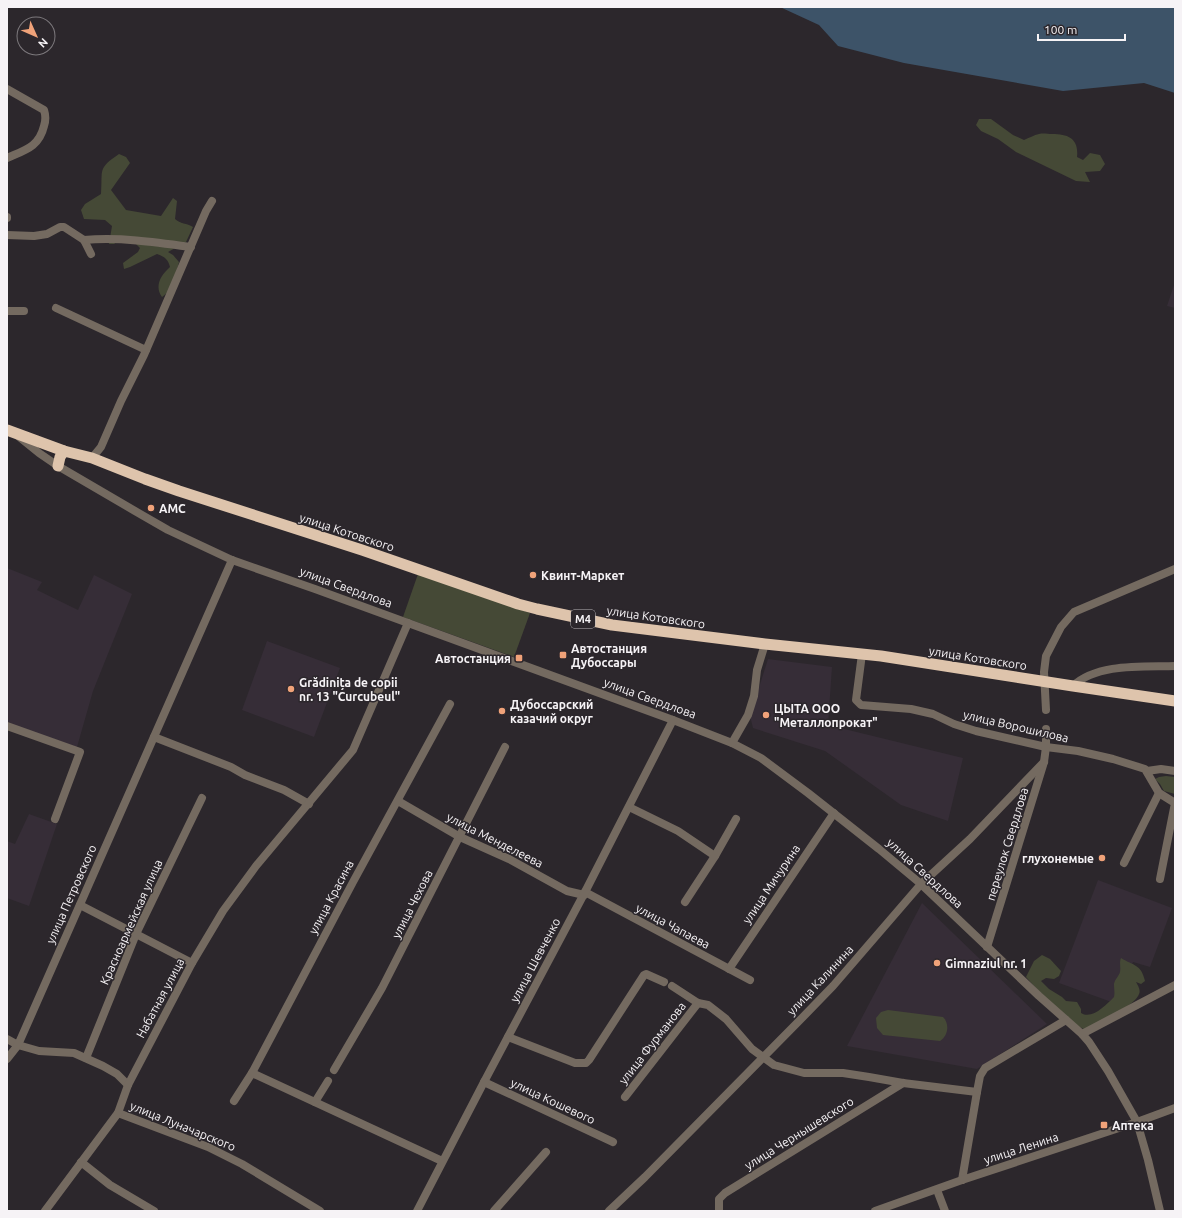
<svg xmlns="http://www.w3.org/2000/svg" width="1182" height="1218" font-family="Ubuntu,sans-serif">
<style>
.built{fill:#362d37}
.green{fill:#454936}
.water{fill:#3d5368}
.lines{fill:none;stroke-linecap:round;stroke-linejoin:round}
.minor{stroke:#746a60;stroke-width:8}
.highway{stroke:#dec4ac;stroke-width:11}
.poi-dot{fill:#f0a279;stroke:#2c272c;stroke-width:1.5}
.labels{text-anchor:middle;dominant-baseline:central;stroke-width:3;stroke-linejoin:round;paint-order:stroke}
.shield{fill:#2c272c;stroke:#b9b6b9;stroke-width:1}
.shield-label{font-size:11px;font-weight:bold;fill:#f6f3f6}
.poi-label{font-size:12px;font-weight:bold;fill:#f6f3f6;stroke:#2c272c;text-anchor:start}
.street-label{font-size:12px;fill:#f6f3f6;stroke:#2c272c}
</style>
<rect width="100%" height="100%" fill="#2c272c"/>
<g class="built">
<path d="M1175 282V308L1167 306Z"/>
<path d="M7 568 42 582 37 590 78 610 94 575 132 594 93 691 77 747 7 723Z"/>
<path d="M267 641 340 668 314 737 242 710Z"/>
<path d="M768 659 832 667 828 725 963 758 948 821 901 805 825 751 753 728 750 716Z"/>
<path d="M29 814 57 824 29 906 7 898V841L15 844Z"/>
<path d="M1098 880 1172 908 1150 967 1133 962 1117 1004 1059 983Z"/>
<path d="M922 903 1047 1024 977 1069 847 1046Z"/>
</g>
<g class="green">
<path d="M979 119H991L1013 135 1024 140C1029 138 1034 135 1039 134 1043 133 1048 134 1052 134 1069 134 1079 139 1077 157L1083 160 1090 153 1100 155 1105 164 1100 171 1085 172 1090 182 1076 181 1016 152 998 139 981 131 976 125Z"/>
<path d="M119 154 126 157 130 163 111 190 126 210 161 216 173 198 177 201 175 219C180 224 187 223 193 227L186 242 168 252 173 255 179 262C176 273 172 291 162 297 154 286 161 275 170 267 168 259 165 257 157 254L130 267 124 269 123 263 138 252 140 248 133 241 123 237 114 244H109L112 226 105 220 84 219 81 210 85 204 101 194C103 169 97 169 119 154Z"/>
<path d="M418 574 530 613 514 657 403 617Z"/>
<path d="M1166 776 1175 777V794L1164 791 1160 784 1155 779 1159 777Z"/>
<path d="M1042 955 1050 959 1061 971 1059 976 1054 979 1046 978 1041 981 1049 989 1062 997 1066 1001 1077 1002 1081 1009V1013C1092 1020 1106 1005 1114 997 1115 993 1114 989 1114 984 1115 979 1119 976 1120 972 1121 967 1119 963 1121 958 1134 966 1141 964 1145 981L1141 984 1136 982C1138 986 1141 990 1139 994 1136 1005 1097 1024 1086 1030 1068 1023 1039 992 1026 977L1034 961Z"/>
<path d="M888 1010 943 1017C950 1024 948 1036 940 1041L883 1035 877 1028 876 1018 881 1012Z"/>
</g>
<path class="water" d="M780 7H1175V93L1144 83 1063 91 904 63 838 46 819 25Z"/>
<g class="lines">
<g class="minor">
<path d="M7 89 44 110C46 116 46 120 44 126 39 147 25 150 7 158"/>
<path d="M7 218V217"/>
<path d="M7 235 34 236 47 234 60 227H64L84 240 91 254"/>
<path d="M84 240C120 237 155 242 191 247"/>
<path d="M56 308 146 350"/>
<path d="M7 311H24"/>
<path d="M18 436 39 453 58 466 135 511 168 530 232 560 315 589 673 720 732 743 761 758 808 793 879 849 921 884 1039 996 1082 1034 1089 1042 1108 1071 1137 1122 1148 1160 1160 1211"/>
<path d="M92 458 101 447 121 401 144 355 206 211 212 201"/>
<path d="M862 654 856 700 861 705 911 709 933 714 954 724 976 731 1046 747 1078 751 1113 759 1145 769 1159 793 1175 803 1160 879"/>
<path d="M1073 686C1097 663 1143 667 1175 666"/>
<path d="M1046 710 1044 672 1046 656 1061 627 1074 612 1175 569"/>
<path d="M7 726 80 752 55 819"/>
<path d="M154 737 231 767 245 775 284 790 309 804"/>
<path d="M732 743 748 715 754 696 757 670 765 644"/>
<path d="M1147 771 1161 769 1175 771"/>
<path d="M398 801 460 837 509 859 567 891 584 895"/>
<path d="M629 807 678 831 715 856"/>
<path d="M1124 863 1159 793"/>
<path d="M585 892 750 980"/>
<path d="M685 902 715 856 736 819"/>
<path d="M80 905 192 963"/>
<path d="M987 947 1044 762 1046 747V729"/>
<path d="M729 969 834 813"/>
<path d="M672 986 698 1003 708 1005 726 1019 752 1049 774 1065 804 1073H843L869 1077 903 1083 977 1092"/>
<path d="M1082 1034 1175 985"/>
<path d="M508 1037 575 1063H586L589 1060 644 975 646 974 664 982"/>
<path d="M7 1039 18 1045 39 1051 74 1053 103 1066 117 1074 128 1085"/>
<path d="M86 1058 136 934 202 798"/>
<path d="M7 1059 18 1045 232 560"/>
<path d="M334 1070 382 988 505 747"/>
<path d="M252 1073 442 1161"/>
<path d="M484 1082 613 1142"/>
<path d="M625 1097 698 1003"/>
<path d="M234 1101 252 1073 353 882 450 704"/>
<path d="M315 1102 328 1081"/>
<path d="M118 1113 208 1147 242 1164 320 1211"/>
<path d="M81 1162 110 1185 154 1211"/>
<path d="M962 1180 977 1092 980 1076 985 1068 1066 1020"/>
<path d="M937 1190 945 1211"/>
<path d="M45 1211 118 1113 128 1085 192 963 223 911 256 866 353 750 408 623"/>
<path d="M417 1211 484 1082 585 892 673 720"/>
<path d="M494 1211 546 1152"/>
<path d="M609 1211 645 1177 800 1020 833 986 921 884 970 839 1044 762"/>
<path d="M719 1211V1199L725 1193 903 1083"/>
<path d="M875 1211 962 1180 1137 1122 1175 1108"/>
</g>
<g class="highway">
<path d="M7 430 64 451 92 458 145 479 179 491 362 550 518 604 537 609 612 625 765 644 881 656 1073 686 1175 701"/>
<path d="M58 466 60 457 64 451"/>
</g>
</g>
<g class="poi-dot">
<circle cx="151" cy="508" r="4"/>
<circle cx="533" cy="575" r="4"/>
<rect x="559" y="651" width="8" height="8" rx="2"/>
<rect x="515" y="654" width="8" height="8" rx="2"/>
<circle cx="291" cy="689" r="4"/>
<circle cx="502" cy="711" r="4"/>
<circle cx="766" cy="715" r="4"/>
<circle cx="1102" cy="858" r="4"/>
<circle cx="937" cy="963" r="4"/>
<rect x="1100" y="1121" width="8" height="8" rx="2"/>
</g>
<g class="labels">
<rect class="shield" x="571" y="610" width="24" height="18" rx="3"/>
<g class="shield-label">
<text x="583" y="619">M4</text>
</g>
<g class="poi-label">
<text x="159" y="508">AMC</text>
<text x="541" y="575">Квинт-Маркет</text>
<text x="571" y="648">Автостанция<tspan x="571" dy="14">Дубоссары</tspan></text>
<text x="511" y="658" text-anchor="end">Автостанция</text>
<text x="299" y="682">Grădinița de copii<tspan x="299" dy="14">nr. 13 "Curcubeul"</tspan></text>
<text x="510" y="704">Дубоссарский<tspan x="510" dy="14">казачий округ</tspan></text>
<text x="774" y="708">ЦЫТА ООО<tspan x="774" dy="14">"Металлопрокат"</tspan></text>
<text x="1094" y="858" text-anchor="end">глухонемые</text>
<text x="945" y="963">Gimnaziul nr. 1</text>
<text x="1112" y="1125">Аптека</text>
</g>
<g class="street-label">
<text transform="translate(347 532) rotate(18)">улица Котовского</text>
<text transform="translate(346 587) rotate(20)">улица Свердлова</text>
<text transform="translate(656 617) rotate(8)">улица Котовского</text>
<text transform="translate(978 658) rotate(9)">улица Котовского</text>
<text transform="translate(650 698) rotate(20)">улица Свердлова</text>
<text transform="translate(1016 726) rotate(13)">улица Ворошилова</text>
<text transform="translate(495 840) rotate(27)">улица Менделеева</text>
<text transform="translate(1007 844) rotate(-73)">переулок Свердлова</text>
<text transform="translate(925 873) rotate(42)">улица Свердлова</text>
<text transform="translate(771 884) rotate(-56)">улица Мичурина</text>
<text transform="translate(71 894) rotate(-66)">улица Петровского</text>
<text transform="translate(331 897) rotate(-62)">улица Красина</text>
<text transform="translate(412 904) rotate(-63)">улица Чехова</text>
<text transform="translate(131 922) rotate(-66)">Красноармейская улица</text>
<text transform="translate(673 926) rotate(28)">улица Чапаева</text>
<text transform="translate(535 960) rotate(-62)">улица Шевченко</text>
<text transform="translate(820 980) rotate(-47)">улица Калинина</text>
<text transform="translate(160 998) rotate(-62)">Набатная улица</text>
<text transform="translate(652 1043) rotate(-52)">улица Фурманова</text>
<text transform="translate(553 1101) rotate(25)">улица Кошевого</text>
<text transform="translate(183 1126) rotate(22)">улица Луначарского</text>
<text transform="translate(799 1133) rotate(-32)">улица Чернышевского</text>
<text transform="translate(1021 1148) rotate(-18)">улица Ленина</text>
</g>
</g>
<rect width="1182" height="1218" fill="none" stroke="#f6f3f6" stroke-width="16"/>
<g transform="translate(36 36) rotate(135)"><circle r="19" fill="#2c272c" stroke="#7d797d"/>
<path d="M0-3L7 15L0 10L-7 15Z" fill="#f0a279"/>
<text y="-6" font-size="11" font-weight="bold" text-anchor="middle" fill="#f6f3f6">N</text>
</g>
<path d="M1038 34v6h87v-6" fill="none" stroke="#f6f3f6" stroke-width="2"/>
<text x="1044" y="34" font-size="12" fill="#f6f3f6" stroke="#2c272c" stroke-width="3" paint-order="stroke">100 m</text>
</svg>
